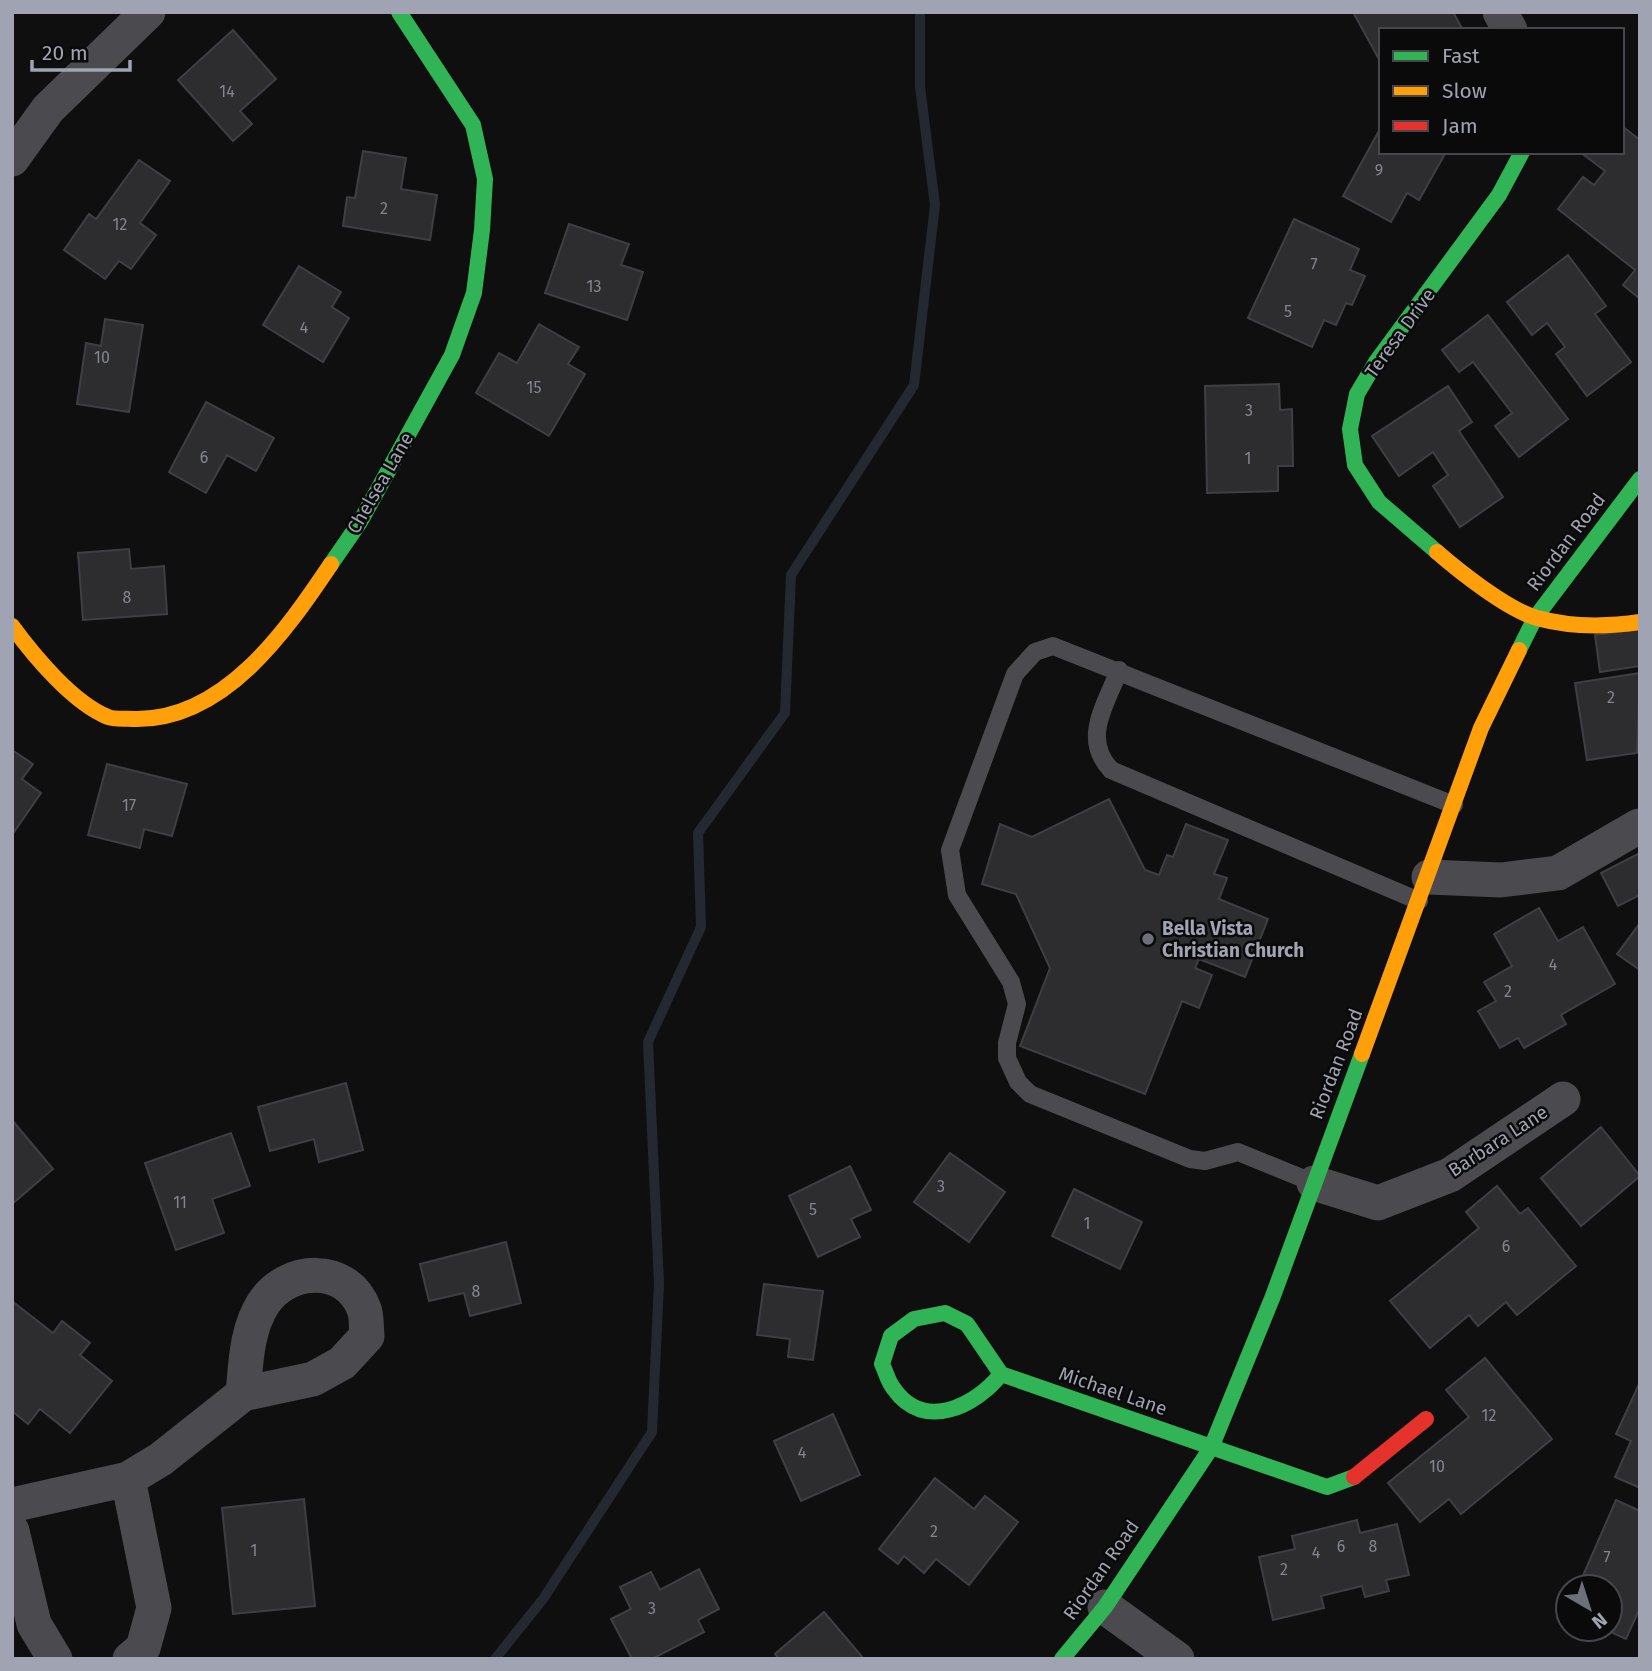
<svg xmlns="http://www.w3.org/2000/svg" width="1652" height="1671" font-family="'Fira Sans',sans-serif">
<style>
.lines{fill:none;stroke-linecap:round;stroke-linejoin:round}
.stream{stroke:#242931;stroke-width:10}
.building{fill:#2d2d2f;stroke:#3e3f44;stroke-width:2}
.lane{stroke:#4a4a4f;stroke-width:18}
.street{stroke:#4a4a4f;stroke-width:35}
.fast{stroke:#30b455;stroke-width:16}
.slow{stroke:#ff9f0a;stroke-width:16}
.jam{stroke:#e5322d;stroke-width:16}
.poi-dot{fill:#6d6f79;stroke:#0a0a0b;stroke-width:2.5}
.labels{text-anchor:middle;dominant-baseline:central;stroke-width:5;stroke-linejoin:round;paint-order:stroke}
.number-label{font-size:16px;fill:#838690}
.street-label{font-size:19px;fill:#a0a3b1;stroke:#0a0a0b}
.poi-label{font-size:19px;font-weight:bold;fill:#a0a3b1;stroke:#0a0a0b;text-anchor:start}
</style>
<rect width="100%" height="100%" fill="#0f0f10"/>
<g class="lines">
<path class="stream" d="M495 1659 543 1599 652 1432 659 1284 648 1042 701 927 698 833 785 713 791 575 914 385 935 205 920 87V12"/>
</g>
<g class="building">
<path d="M1353 12H1453L1463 30H1381V63Z"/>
<path d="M233 30 276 79 240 111 252 124 233 141 178 80Z"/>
<path d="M1622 126 1640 140V299L1623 285 1635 270 1558 209 1583 177 1594 185 1605 171 1580 152H1622Z"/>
<path d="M1381 127V152H1446L1419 200 1407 193 1391 222 1343 196Z"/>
<path d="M363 151 406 158 401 189 437 195 430 240 343 226 347 197 355 198Z"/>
<path d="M139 160 170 181 140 223 156 235 131 269 119 261 105 279 64 250 89 214 96 219Z"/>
<path d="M1294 219 1359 249 1350 270 1365 276 1352 305 1346 303 1336 325 1324 320 1312 347 1248 318Z"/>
<path d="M569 224 629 244 621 265 643 272 627 320 545 293Z"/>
<path d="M1568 255 1606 306 1595 314 1631 362 1587 396 1556 354 1565 347 1547 323 1532 335 1507 302Z"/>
<path d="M299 266 341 292 332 307 349 318 323 362 263 325Z"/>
<path d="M1488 315 1568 419 1519 457 1495 426 1512 413 1473 362 1459 372 1442 350Z"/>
<path d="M105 319 143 325 129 412 77 404 86 343 101 346Z"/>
<path d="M539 324 579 347 568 364 585 374 549 436 476 393 499 353 517 363Z"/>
<path d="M1279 384 1280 410 1292 409 1293 466H1278V491L1207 493 1205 386Z"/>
<path d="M1448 386 1472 422 1459 431 1503 497 1460 527 1433 486 1448 475 1433 452 1399 476 1372 436Z"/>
<path d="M206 402 274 438 256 471 227 455 206 493 169 472Z"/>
<path d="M129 549 131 569 164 566 167 614 83 620 78 553Z"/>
<path d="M1640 629V666L1600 672 1595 635Z"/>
<path d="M1640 673 1637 753 1587 760 1575 683Z"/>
<path d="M12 750 33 764 22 779 41 793 12 835Z"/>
<path d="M107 764 187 784 172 836 144 829 140 848 88 835Z"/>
<path d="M1109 799 1145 870 1159 875 1167 855 1173 857 1186 824 1228 840 1214 874 1227 878 1219 899 1268 919 1245 977 1199 959 1195 968 1212 975 1199 1008 1182 1001 1145 1094 1020 1046 1050 968 1016 894 982 884 1000 824 1032 837Z"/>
<path d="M1640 853V895L1618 906 1601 873Z"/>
<path d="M1539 908 1558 941 1583 927 1615 984 1561 1015 1566 1024 1524 1048 1518 1038 1500 1048 1478 1011 1496 1001 1484 982 1512 966 1494 934Z"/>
<path d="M1640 923V970L1617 954Z"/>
<path d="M346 1083 363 1150 319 1162 314 1139 270 1151 258 1107Z"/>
<path d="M12 1120 53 1169 12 1204Z"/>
<path d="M1601 1127 1640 1176 1581 1226 1541 1178Z"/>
<path d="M231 1133 250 1186 212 1199 224 1233 176 1250 145 1163Z"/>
<path d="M950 1153 1005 1192 969 1242 914 1202Z"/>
<path d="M850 1166 871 1210 851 1219 860 1237 818 1257 789 1196Z"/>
<path d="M1497 1186 1520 1214 1528 1208 1576 1266 1517 1315 1506 1302 1478 1326 1469 1315 1430 1348 1390 1301 1479 1228 1466 1212Z"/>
<path d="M1074 1189 1142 1222 1120 1269 1052 1236Z"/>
<path d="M506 1242 521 1303 470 1316 464 1293 429 1301 420 1264Z"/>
<path d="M764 1284 823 1291 813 1360 788 1357 790 1339 757 1335Z"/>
<path d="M12 1301 53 1333 62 1321 90 1343 80 1355 112 1381 70 1433 40 1409 28 1424 12 1411Z"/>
<path d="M1485 1358 1552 1439 1461 1514 1449 1499 1420 1522 1388 1483 1469 1417 1446 1390Z"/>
<path d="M1640 1382V1488L1615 1477 1631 1441 1616 1434Z"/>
<path d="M833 1414 860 1475 801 1501 774 1441Z"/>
<path d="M935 1478 974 1509 985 1496 1018 1522 969 1585 936 1559 924 1573 904 1556 898 1564 879 1549Z"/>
<path d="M304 1499 315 1606 233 1614 222 1508Z"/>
<path d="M1616 1500 1640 1511V1608L1626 1639 1604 1629H1610V1587H1578Z"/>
<path d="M1357 1520 1360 1533 1397 1524 1409 1575 1386 1580 1389 1591 1365 1597 1362 1586 1321 1596 1324 1608 1273 1620 1259 1557 1295 1549 1292 1536Z"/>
<path d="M699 1569 719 1609 698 1620 704 1632 652 1659H632L611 1619 631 1609 620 1587 651 1572 660 1590Z"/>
<path d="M824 1612 864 1659H779L775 1654Z"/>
</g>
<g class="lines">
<g class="lane">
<path d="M1119 670C1106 705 1081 738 1111 770L1419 901"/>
<path d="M1314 1183 1238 1152 1205 1161 1190 1159 1030 1094 1018 1082 1007 1058V1043L1017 1004 1011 982 957 895 950 850 1015 674 1035 652 1053 646 1454 805"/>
</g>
<g class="street">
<path d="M1500 12 1510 30"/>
<path d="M12 159 48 109 148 12"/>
<path d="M1429 877 1501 880 1558 873 1639 826"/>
<path d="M1314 1183 1378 1203 1450 1175 1563 1099"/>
<path d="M128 1479 154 1608 143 1648 130 1659"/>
<path d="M12 1505 128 1479 161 1459 243 1394 313 1379 342 1363 367 1336C366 1328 367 1316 364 1309 347 1263 286 1267 263 1304 246 1331 246 1363 243 1394"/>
<path d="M12 1531 34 1624 55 1659"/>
<path d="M1105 1607 1177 1659"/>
</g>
<g class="fast">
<path d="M1437 552 1379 502 1355 465 1350 429 1357 394 1376 362 1499 195 1522 152"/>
<path d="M331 564 360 522 452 355 474 293 482 230 485 179 473 125 399 12"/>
<path d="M1519 650 1535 618 1640 479"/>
<path d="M1001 1374C976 1406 924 1432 894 1389 888 1382 886 1372 882 1364L891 1336 914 1319 945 1313 967 1324 1001 1374 1327 1487 1354 1477"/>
<path d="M1062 1659 1105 1607 1211 1448 1273 1296 1362 1054"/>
</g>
<g class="slow">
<path d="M1437 552C1460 572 1508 610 1537 618 1570 627 1606 627 1640 622"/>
<path d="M12 626C34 656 73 703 108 717 115 720 127 718 134 719 224 721 286 631 331 564"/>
<path d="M1362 1054 1481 728 1519 650"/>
</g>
<path class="jam" d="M1354 1477 1426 1419"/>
</g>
<circle class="poi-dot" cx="1148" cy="939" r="7"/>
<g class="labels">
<g class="number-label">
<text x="227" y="91">14</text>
<text x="1379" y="170">9</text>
<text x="384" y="208">2</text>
<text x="120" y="224">12</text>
<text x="1314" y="264">7</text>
<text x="594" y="286">13</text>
<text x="1288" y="311">5</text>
<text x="304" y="327">4</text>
<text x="102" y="357">10</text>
<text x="534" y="387">15</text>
<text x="1249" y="410">3</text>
<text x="204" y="457">6</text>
<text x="1248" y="458">1</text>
<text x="127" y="597">8</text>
<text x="1611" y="697">2</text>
<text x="129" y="805">17</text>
<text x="1553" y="964">4</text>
<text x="1508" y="991">2</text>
<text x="941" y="1186">3</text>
<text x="180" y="1202">11</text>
<text x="813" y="1209">5</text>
<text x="1087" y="1223">1</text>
<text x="1506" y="1246">6</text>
<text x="476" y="1291">8</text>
<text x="1489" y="1415">12</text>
<text x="802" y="1452">4</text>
<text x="1437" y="1466">10</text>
<text x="934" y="1531">2</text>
<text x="1341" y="1546">6</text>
<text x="1373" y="1546">8</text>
<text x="254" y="1550">1</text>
<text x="1316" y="1552">4</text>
<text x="1607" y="1557">7</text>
<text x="1284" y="1569">2</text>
<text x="652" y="1608">3</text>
</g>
<g class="street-label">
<text transform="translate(1400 333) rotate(-54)">Teresa Drive</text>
<text transform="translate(380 483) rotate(-60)">Chelsea Lane</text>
<text transform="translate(1566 542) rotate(-53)">Riordan Road</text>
<text transform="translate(1336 1064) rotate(-69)">Riordan Road</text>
<text transform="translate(1498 1141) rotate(-33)">Barbara Lane</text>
<text transform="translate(1113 1391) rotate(19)">Michael Lane</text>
<text transform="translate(1101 1570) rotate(-55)">Riordan Road</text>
</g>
<g class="poi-label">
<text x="1162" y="928">Bella Vista<tspan x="1162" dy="22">Christian Church</tspan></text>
</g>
</g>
<rect width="1652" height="1671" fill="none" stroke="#a0a3b1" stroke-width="28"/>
<rect x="1379" y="28" width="245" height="126" fill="#0a0a0b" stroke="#46474d" stroke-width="2"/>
<rect x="1393" y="51" width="35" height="10" fill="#30b455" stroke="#46474d" stroke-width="2"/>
<text x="1442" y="63" font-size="21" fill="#a0a3b1">Fast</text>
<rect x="1393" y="86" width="35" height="10" fill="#ff9f0a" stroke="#46474d" stroke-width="2"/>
<text x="1442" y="98" font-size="21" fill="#a0a3b1">Slow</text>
<rect x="1393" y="121" width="35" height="10" fill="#e5322d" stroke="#46474d" stroke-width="2"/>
<text x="1442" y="133" font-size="21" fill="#a0a3b1">Jam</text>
<g transform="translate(1589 1608) rotate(141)"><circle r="33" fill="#0a0a0b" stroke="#46474d" stroke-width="2"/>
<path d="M0-5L12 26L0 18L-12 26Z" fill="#6d6f79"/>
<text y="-10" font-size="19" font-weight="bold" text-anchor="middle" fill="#a0a3b1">N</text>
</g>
<path d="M32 60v10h98v-10" fill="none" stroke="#a0a3b1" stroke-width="3.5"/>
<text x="42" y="60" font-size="21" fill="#a0a3b1" stroke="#0a0a0b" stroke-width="5" paint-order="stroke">20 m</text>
</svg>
